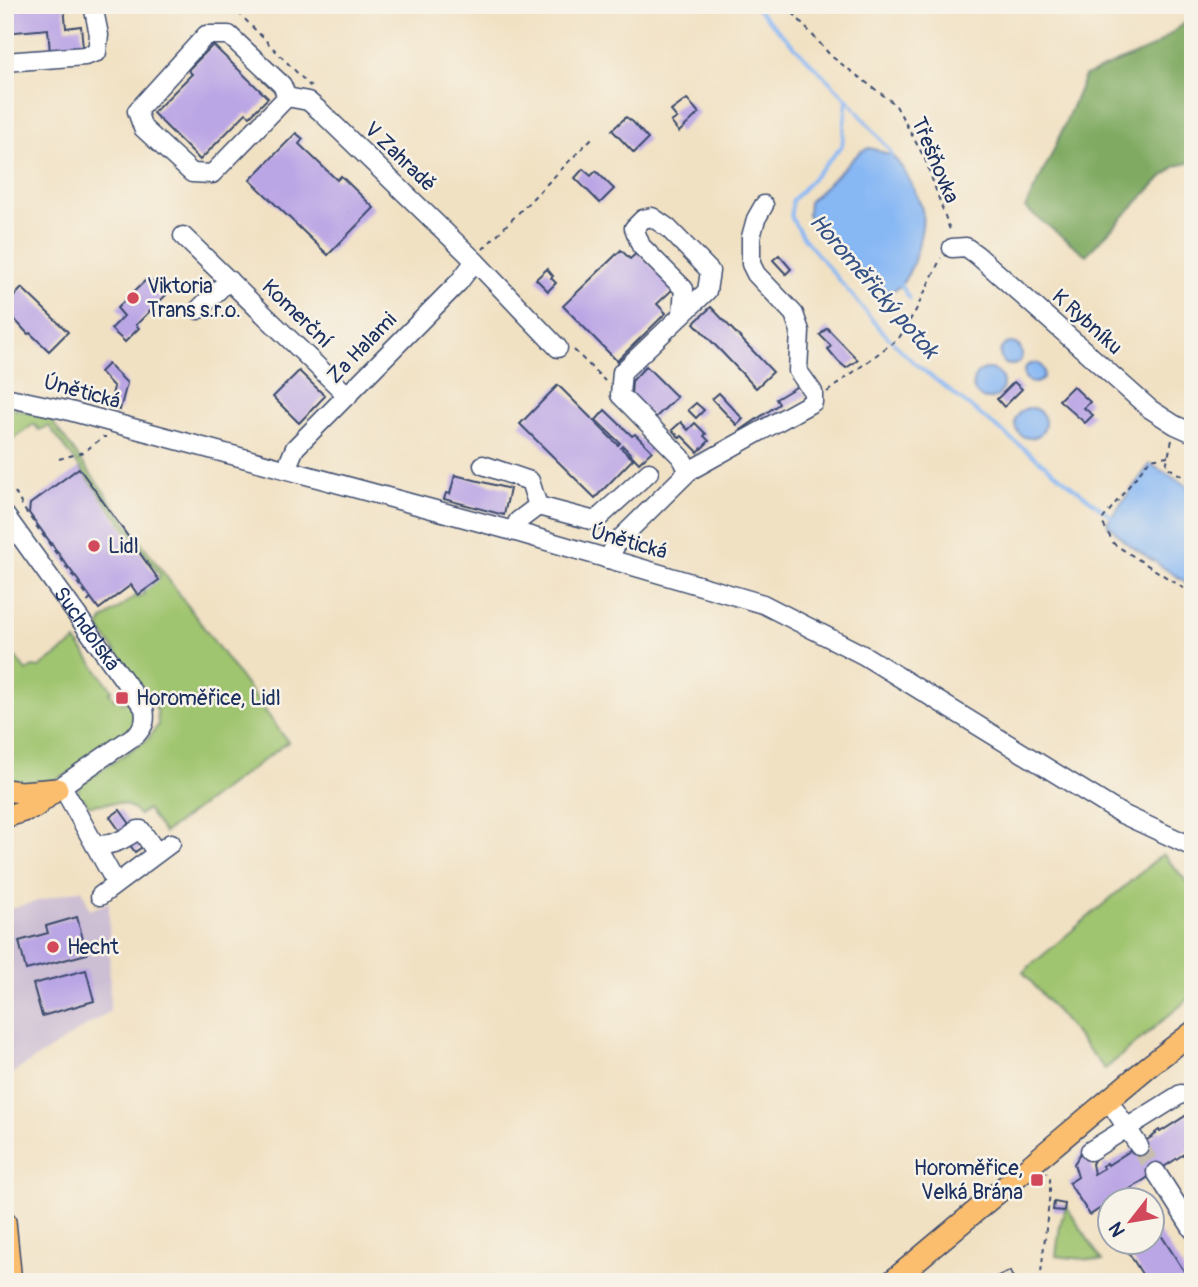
<svg xmlns="http://www.w3.org/2000/svg" width="1198" height="1287" font-family="Pangolin,sans-serif">
<style>
.industrial{fill:#ccbed3}
.green{fill:#a0c56f;stroke:#5e7a66;stroke-width:2}
.forest{fill:#80aa62;stroke:#4e6c60;stroke-width:2}
.water{fill:#88b8f4;stroke:#5274a9;stroke-width:2}
.lines{fill:none;stroke-linecap:round;stroke-linejoin:round}
.stream{stroke:#88b8f4;stroke-width:3.5}
.building{fill:#bba6e5}
.minor-tunnel{stroke:#c6bdaf;stroke-width:18;stroke-dasharray:18 9;stroke-linecap:butt}
.minor-casing{stroke:#3b4a6d;stroke-width:21}
.major-casing{stroke:#3b4a6d;stroke-width:24}
.path{stroke:#3b4a6d;stroke-width:2;stroke-dasharray:5 5;stroke-linecap:butt}
.minor{stroke:#fff;stroke-width:18}
.major{stroke:#fabe6e;stroke-width:21}
.poi-dot{fill:#d1495b;stroke:#f7f3e8;stroke-width:2.5}
.labels{text-anchor:middle;dominant-baseline:central;stroke-width:5;stroke-linejoin:round;paint-order:stroke}
.street-label{font-size:21px;fill:#1b2f5e;stroke:#f7f3e8}
.poi-label{font-size:21px;fill:#1b2f5e;stroke:#f7f3e8;text-anchor:start}
.water-label{font-size:23px;font-style:italic;fill:#365184;stroke:#f7f3e8}
</style>
<rect width="100%" height="100%" fill="#f7f3e8"/>
<filter id="ink" filterUnits="userSpaceOnUse"><feTurbulence type="fractalNoise" baseFrequency=".0143" numOctaves="2"/><feDisplacementMap in="SourceGraphic" scale="14" xChannelSelector="R" yChannelSelector="G"/><feConvolveMatrix kernelMatrix="1 2 1 2 8 2 1 2 1" color-interpolation-filters="sRGB"/></filter>
<filter id="wash" filterUnits="userSpaceOnUse"><feTurbulence type="fractalNoise" baseFrequency=".00686" numOctaves="4" result="noise"/><feDisplacementMap in="SourceGraphic" scale="28" xChannelSelector="R" yChannelSelector="G"/><feGaussianBlur stdDeviation="1.57" result="paint"/><feColorMatrix in="noise" values="0 0 0 0 0 0 0 0 0 0 0 0 0 0 0 0 0 1.4 0 .05"/><feComposite in="paint" operator="in"/></filter>
<g filter="url(#wash)">
<rect width="100%" height="100%" fill="#f1e1c3"/>
<path class="industrial" d="M82 889 90 910 109 902 110 1011 8 1076 5 1034V910Z"/>
<g class="green">
<path d="M5 407 41 415 51 420 288 742 164 833 147 809 139 815C125 797 108 804 88 805L83 798 78 800C77 792 77 787 84 782L149 738 158 725 157 710 99 628 103 620 137 595 139 598 144 594 142 590 160 577 159 574 49 426 39 430 34 424 5 445Z"/>
<path d="M76 641 112 690 109 693 114 699 118 697 122 703 126 700C134 710 136 716 131 729L71 773 51 781 5 784V643L26 671 33 667 39 668Z"/>
<path d="M1163 854 1193 889V995L1105 1069 1023 972Z"/>
<path d="M1066 1206 1102 1261 1056 1256 1060 1225Z"/>
</g>
<path class="forest" d="M1193 16V162L1176 166 1157 182 1086 255 1025 208 1052 154 1085 76 1155 46Z"/>
<g class="water">
<path d="M869 148C877 150 888 153 894 158 904 167 919 197 922 210 926 227 910 297 885 291 867 286 823 231 808 216L809 202 861 151Z"/>
<circle cx="1011" cy="354" r="11"/>
<circle cx="1034" cy="373" r="10"/>
<circle cx="988" cy="384" r="15"/>
<circle cx="1030" cy="423" r="15"/>
<path d="M1150 464 1193 489V587L1125 542 1107 523Z"/>
</g>
<g class="lines">
<g class="stream">
<path d="M753 5 847 99 842 146 792 201 791 217 803 237 881 330 914 363 1112 517"/>
<path d="M848 100 891 152V161"/>
<path d="M900 284 910 299"/>
</g>
</g>
<g id="blocks">
<g class="building">
<path d="M5 5H64L66 28 81 26 83 48 50 52 48 29 5 33Z"/>
<path d="M213 45 268 98 250 116 246 113 200 160 153 113 192 74 188 70Z"/>
<path d="M687 99 699 113 679 132 671 122 677 118 671 111Z"/>
<path d="M626 117 633 122 648 139 634 153 612 130Z"/>
<path d="M296 133 303 139 299 144 337 180 341 176 374 208 328 255 250 180Z"/>
<path d="M583 169 591 176 596 171 614 189 600 203 575 178Z"/>
<path d="M621 250 630 259 638 252 673 289 657 304 666 313 617 361 563 306Z"/>
<path d="M779 255 791 269 786 274 773 260Z"/>
<path d="M547 269 553 276 551 278 556 283 548 291 536 279Z"/>
<path d="M148 278 166 295 136 325 139 328 125 342 111 329 124 316 117 308Z"/>
<path d="M22 288 68 332 49 351 30 333 28 334 5 309V306Z"/>
<path d="M711 307 773 372 756 388 694 323Z"/>
<path d="M827 328 858 360 846 368 838 361 828 349 831 346 820 335Z"/>
<path d="M108 364 127 383 120 410 109 407 114 387 100 372Z"/>
<path d="M646 366 677 397 654 419 631 396 632 381Z"/>
<path d="M299 371 325 396 299 423 273 397Z"/>
<path d="M1014 382 1022 389 1004 407 997 399Z"/>
<path d="M558 385 618 445 620 443 596 420 605 410 632 436 635 434 652 451 639 463 623 446 621 448 633 459 595 498 520 424Z"/>
<path d="M798 386 806 395 744 434 741 430 779 404 776 399Z"/>
<path d="M1073 386 1090 402 1084 408 1093 415 1085 423 1059 400Z"/>
<path d="M719 393 743 419 737 425 712 399Z"/>
<path d="M696 403 704 410 696 418 688 410Z"/>
<path d="M681 422 688 430 695 423 706 434 704 436 709 441 698 452 682 436 680 438 672 430Z"/>
<path d="M79 468 159 580 138 595 131 585 99 609 29 513 30 504Z"/>
<path d="M455 475 510 489 504 515 444 499 446 493 450 494Z"/>
<path d="M120 810 145 845 135 852 110 817Z"/>
<path d="M77 917 87 954 26 970 19 941 48 933 46 926Z"/>
<path d="M86 970 94 1001 42 1016 33 984Z"/>
<path d="M1190 1113 1193 1118V1148L1090 1215 1069 1183 1078 1177 1074 1164 1082 1151 1087 1147 1095 1158 1092 1164 1094 1174 1104 1168 1102 1166 1107 1163 1108 1165 1156 1134 1155 1133 1159 1130 1160 1132Z"/>
<path d="M1054 1202 1065 1204 1064 1211 1053 1210Z"/>
<path d="M1152 1221 1186 1274 1189 1272 1193 1282H1147L1122 1242H1152Z"/>
<path d="M1010 1271 1015 1282H984Z"/>
</g>
</g>
</g>
<g filter="url(#ink)">
<use href="#blocks" fill-opacity="0" stroke="#3b4a6d" stroke-width="2"/>
<g class="lines">
<path class="minor-tunnel" d="M1139 1146 1156 1172"/>
<defs>
<g id="minor">
<path d="M5 62 85 56 97 52 99 35 93 5"/>
<path d="M287 97 212 174 192 173 143 128 137 111 206 35H229L282 85 287 97 308 101 321 112 475 261 558 348"/>
<path d="M183 236 348 396"/>
<path d="M952 248 966 247 977 255 1150 409 1175 425 1193 433"/>
<path d="M198 310 229 280"/>
<path d="M5 397 66 410 513 531 763 604 865 656 1120 813 1193 847"/>
<path d="M483 465 530 481 538 506"/>
<path d="M286 469 295 448 459 282 475 261"/>
<path d="M689 471 813 402V392L798 371 800 331 794 314 756 274 751 264V237L756 219 764 205"/>
<path id="s1" d="M5 515 144 708C146 720 145 725 137 734L57 789"/>
<path d="M513 531 518 521 538 506 595 521 649 472"/>
<path d="M607 559 620 539 689 471 681 457 620 395 622 372 707 291 710 271 668 228 652 217 643 219 634 228 641 246 684 289 682 313"/>
<path d="M62 786 116 883"/>
<path d="M95 845C113 846 123 840 138 830H141L157 853"/>
<path d="M100 896 171 843"/>
<path d="M1109 1101 1139 1146"/>
<path d="M1090 1151 1181 1094"/>
<path d="M1156 1172 1193 1230"/>
</g>
<g id="major">
<path d="M5 790 21 792 57 789"/>
<path d="M5 817 35 807 57 789"/>
<path d="M5 1221 11 1282"/>
<path d="M891 1282 1149 1066 1193 1032"/>
</g>
</defs>
<use href="#minor" class="minor-casing"/>
<use href="#major" class="major-casing"/>
<g class="path">
<path d="M231 5 311 87"/>
<path d="M786 5 831 56 895 104 925 159 951 233"/>
<path d="M483 249 595 135"/>
<path d="M574 350 605 381"/>
<path d="M827 392 899 338 916 310 941 258"/>
<path d="M1172 440 1166 466 1193 483"/>
<path d="M1168 456 1150 459 1103 519V524L1114 544 1193 594"/>
<path d="M59 459 84 452 103 437H106"/>
<path d="M15 492 24 509 90 600 86 603"/>
<path d="M1040 1282 1050 1192V1178L1046 1172"/>
</g>
<use href="#minor" class="minor"/>
<use href="#major" class="major"/>
</g>
</g>
<g class="poi-dot">
<circle cx="133" cy="298" r="7"/>
<circle cx="94" cy="546" r="7"/>
<rect x="115" y="691" width="14" height="14" rx="3.5"/>
<circle cx="53" cy="947" r="7"/>
<rect x="1030" y="1173" width="14" height="14" rx="3.5"/>
</g>
<g class="labels">
<g class="street-label">
<text transform="translate(400 157) rotate(44)">V Zahradě</text>
<text transform="translate(935 160) rotate(67)">Třešňovka</text>
<text transform="translate(297 314) rotate(44)">Komerční</text>
<text transform="translate(1087 322) rotate(42)">K Rybníku</text>
<text transform="translate(362 348) rotate(-46)">Za Halami</text>
<text transform="translate(82 392) rotate(15)">Únětická</text>
<text transform="translate(629 542) rotate(16)">Únětická</text>
<text stroke="none"><textPath href="#s1" startOffset="140">Suchdolská</textPath></text>
</g>
<g class="poi-label">
<text x="147" y="286">Viktoria<tspan x="147" dy="24">Trans s.r.o.</tspan></text>
<text x="108" y="546">Lidl</text>
<text x="136" y="698">Horoměřice, Lidl</text>
<text x="67" y="947">Hecht</text>
<text x="1023" y="1168" text-anchor="end">Horoměřice,<tspan x="1023" dy="24">Velká Brána</tspan></text>
</g>
<g class="water-label">
<text transform="translate(874 286) rotate(49)">Horoměřický potok</text>
</g>
</g>
<rect width="1198" height="1287" fill="none" stroke="#f7f3e8" stroke-width="28"/>
<g transform="translate(1131 1221) rotate(239)"><circle r="33" fill="#f7f3e8" stroke="#9fa5b1" stroke-width="2"/>
<path d="M0-5L12 26L0 18L-12 26Z" fill="#d1495b"/>
<text y="-10" font-size="19" font-weight="bold" text-anchor="middle" fill="#1b2f5e">N</text>
</g>
</svg>
